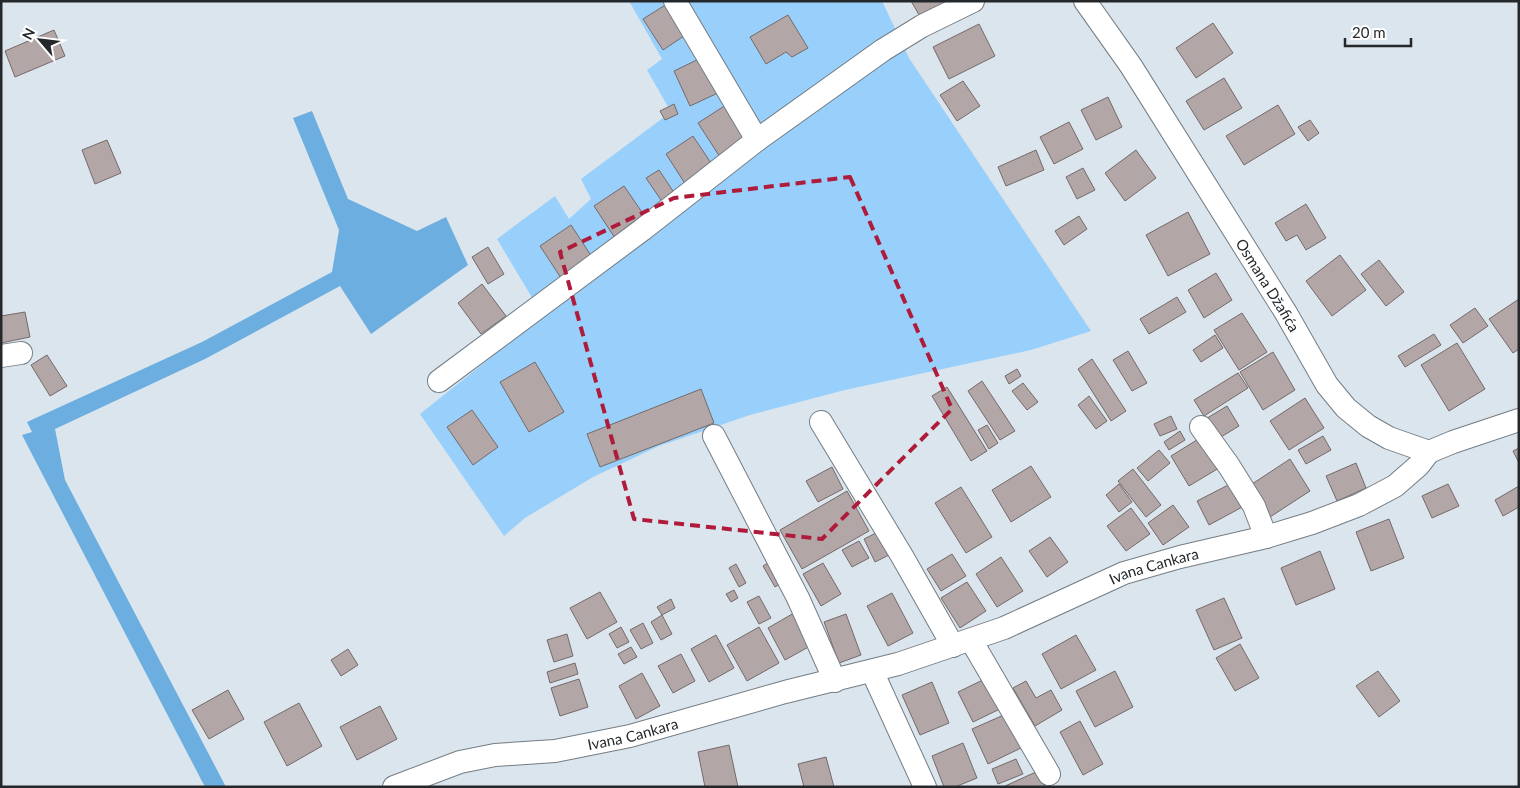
<svg xmlns="http://www.w3.org/2000/svg" width="1520" height="788" font-family="Lato,sans-serif">
<style>
.green{fill:#98d0fb}
.forest{fill:#6baedf}
.building{fill:#b3a6a6;stroke:#756969}
.lines{fill:none;stroke-linecap:round;stroke-linejoin:round}
.minor-casing{stroke:#747d84;stroke-width:24}
.minor{stroke:#fff;stroke-width:22}
.marked{fill:none;stroke:#af1b3b;stroke-width:4;stroke-dasharray:10 6;stroke-linejoin:round}
.labels{text-anchor:middle;dominant-baseline:central;stroke-width:5;stroke-linejoin:round;paint-order:stroke}
.street-label{font-size:15px;fill:#24282b;stroke:#fff}
</style>
<rect width="100%" height="100%" fill="#dbe5ed"/>
<path class="green" d="M629 1H833L834 3 836 1H882L909 58 1091 331 1031 350 845 390 750 415 659 446 593 477 525 518 504 536 420 414 543 316 497 239 555 196 569 219 591 199 581 179 671 112 647 70 662 59Z"/>
<path class="forest" d="M312 111 348 199 417 231 446 217 468 265 371 334 340 286 205 359 55 429 65 480 226 787H205L22 435 32 432 27 422 202 342 332 272 339 230 293 118Z"/>
<g class="building">
<path d="M911 1H952L922 20Z"/>
<path d="M670 2 690 32 663 50 643 19Z"/>
<path d="M788 15 808 48 792 57 786 52 766 64 750 37Z"/>
<path d="M1213 23 1233 53 1196 78 1176 48Z"/>
<path d="M979 24 995 56 949 79 933 47Z"/>
<path d="M54 30 65 56 15 77 5 51Z"/>
<path d="M703 57 720 92 690 106 674 71Z"/>
<path d="M1224 78 1242 108 1204 130 1186 101Z"/>
<path d="M963 81 980 106 957 121 940 95Z"/>
<path d="M1108 97 1122 127 1096 140 1081 110Z"/>
<path d="M729 103 751 136 720 157 698 123Z"/>
<path d="M674 104 678 114 665 120 660 111Z"/>
<path d="M1278 105 1295 134 1244 165 1226 136Z"/>
<path d="M1310 120 1319 133 1308 141 1298 127Z"/>
<path d="M1069 122 1083 149 1054 164 1040 137Z"/>
<path d="M693 136 713 166 686 185 666 154Z"/>
<path d="M107 140 121 173 95 184 82 150Z"/>
<path d="M1036 150 1044 170 1006 186 998 167Z"/>
<path d="M1136 150 1156 178 1125 201 1105 173Z"/>
<path d="M1083 168 1095 190 1077 199 1066 177Z"/>
<path d="M659 170 675 194 663 203 646 178Z"/>
<path d="M624 186 646 218 615 238 594 206Z"/>
<path d="M1306 204 1326 238 1306 250 1297 235 1286 241 1275 223Z"/>
<path d="M1188 212 1210 254 1168 276 1146 235Z"/>
<path d="M1079 216 1087 229 1064 245 1055 231Z"/>
<path d="M571 225 592 257 561 278 540 246Z"/>
<path d="M488 247 504 274 488 284 472 257Z"/>
<path d="M1340 255 1366 290 1332 316 1306 281Z"/>
<path d="M1379 260 1404 292 1386 306 1361 274Z"/>
<path d="M1216 273 1232 300 1204 318 1188 290Z"/>
<path d="M482 284 506 316 481 334 458 303Z"/>
<path d="M1177 297 1186 312 1149 334 1140 319Z"/>
<path d="M1519 299V349L1513 353 1489 319Z"/>
<path d="M1475 308 1488 326 1463 343 1450 325Z"/>
<path d="M25 312 30 337 1 343V316Z"/>
<path d="M1242 313 1267 352 1239 370 1214 330Z"/>
<path d="M1434 334 1441 345 1405 367 1398 356Z"/>
<path d="M1215 335 1223 348 1201 362 1193 350Z"/>
<path d="M1457 343 1485 389 1449 411 1421 365Z"/>
<path d="M1128 351 1147 383 1132 391 1113 360Z"/>
<path d="M1273 352 1295 390 1263 410 1240 372Z"/>
<path d="M47 355 67 386 50 396 31 365Z"/>
<path d="M1092 359 1126 411 1111 421 1078 369Z"/>
<path d="M535 362 564 412 529 432 500 382Z"/>
<path d="M1017 369 1021 376 1009 384 1005 376Z"/>
<path d="M1238 373 1248 388 1204 416 1194 400Z"/>
<path d="M982 381 1015 431 1000 440 968 391Z"/>
<path d="M1023 383 1038 402 1027 410 1012 391Z"/>
<path d="M947 387 987 451 971 461 932 396Z"/>
<path d="M701 389 714 423 600 467 587 434Z"/>
<path d="M1089 396 1107 421 1096 429 1078 405Z"/>
<path d="M1305 398 1324 428 1289 450 1270 421Z"/>
<path d="M1227 406 1239 426 1216 440 1204 420Z"/>
<path d="M472 410 498 447 473 465 447 427Z"/>
<path d="M1171 416 1177 429 1160 436 1154 424Z"/>
<path d="M987 425 998 443 989 449 978 430Z"/>
<path d="M1180 431 1185 440 1169 450 1164 442Z"/>
<path d="M1323 436 1331 450 1306 464 1298 450Z"/>
<path d="M1200 438 1219 468 1189 486 1171 456Z"/>
<path d="M1519 448V463L1513 451Z"/>
<path d="M1159 450 1170 463 1148 481 1137 468Z"/>
<path d="M1290 459 1310 491 1270 517 1249 486Z"/>
<path d="M1356 463 1366 488 1337 501 1326 476Z"/>
<path d="M1031 466 1051 497 1011 522 992 490Z"/>
<path d="M832 467 843 489 818 502 806 481Z"/>
<path d="M1133 469 1161 505 1146 517 1118 481Z"/>
<path d="M1234 482 1246 505 1209 525 1197 501Z"/>
<path d="M1119 484 1132 502 1119 512 1106 495Z"/>
<path d="M1448 484 1459 506 1432 518 1422 496Z"/>
<path d="M1519 486V507L1503 516 1495 500Z"/>
<path d="M961 487 992 537 966 553 935 503Z"/>
<path d="M847 491 869 531 802 569 780 530Z"/>
<path d="M1173 505 1189 527 1163 545 1148 523Z"/>
<path d="M1131 508 1150 534 1126 551 1107 526Z"/>
<path d="M1389 519 1404 558 1371 571 1356 532Z"/>
<path d="M878 532 889 555 875 562 864 539Z"/>
<path d="M1050 537 1068 562 1047 577 1029 551Z"/>
<path d="M859 541 869 558 852 567 842 550Z"/>
<path d="M1320 551 1335 589 1296 605 1281 568Z"/>
<path d="M952 554 966 576 941 591 927 569Z"/>
<path d="M1001 557 1023 591 997 607 976 574Z"/>
<path d="M773 560 785 581 775 587 763 566Z"/>
<path d="M823 563 841 594 821 606 803 574Z"/>
<path d="M736 564 746 583 739 587 729 568Z"/>
<path d="M967 582 986 611 960 628 941 598Z"/>
<path d="M734 590 738 598 731 602 726 594Z"/>
<path d="M600 592 617 622 587 639 570 608Z"/>
<path d="M892 593 913 633 888 646 867 606Z"/>
<path d="M759 596 771 618 759 624 747 602Z"/>
<path d="M1224 598 1242 638 1214 650 1196 610Z"/>
<path d="M671 599 675 608 662 615 657 607Z"/>
<path d="M794 613 812 645 785 660 768 628Z"/>
<path d="M846 614 861 655 839 663 824 622Z"/>
<path d="M662 615 672 634 661 640 651 622Z"/>
<path d="M643 623 653 643 641 649 630 630Z"/>
<path d="M621 627 629 642 617 648 609 634Z"/>
<path d="M759 627 779 663 747 681 727 645Z"/>
<path d="M567 634 573 656 554 662 547 640Z"/>
<path d="M716 635 734 668 709 682 691 649Z"/>
<path d="M1076 635 1096 670 1061 689 1042 654Z"/>
<path d="M1240 644 1259 678 1235 691 1216 658Z"/>
<path d="M631 647 637 657 624 664 618 654Z"/>
<path d="M348 649 358 665 341 676 331 660Z"/>
<path d="M681 654 695 681 673 693 658 666Z"/>
<path d="M575 663 578 674 550 683 547 672Z"/>
<path d="M1115 671 1133 707 1095 727 1076 691Z"/>
<path d="M1378 671 1400 701 1379 717 1356 686Z"/>
<path d="M642 673 660 706 636 719 619 686Z"/>
<path d="M989 677 1004 707 973 722 958 692Z"/>
<path d="M579 679 588 707 560 716 551 688Z"/>
<path d="M1026 681 1036 698 1051 690 1062 710 1035 726 1013 688Z"/>
<path d="M932 682 949 723 920 735 902 695Z"/>
<path d="M228 690 244 719 209 739 192 710Z"/>
<path d="M299 703 322 746 287 766 264 722Z"/>
<path d="M380 706 397 739 357 760 340 727Z"/>
<path d="M1006 714 1021 748 988 764 972 729Z"/>
<path d="M1080 721 1103 764 1083 775 1060 732Z"/>
<path d="M963 743 977 778 955 787H944L932 756Z"/>
<path d="M729 745 738 787H705L698 752Z"/>
<path d="M826 757 834 787H804L798 764Z"/>
<path d="M1016 759 1023 774 998 784 992 769Z"/>
<path d="M1038 771 1045 787H1003Z"/>
</g>
<g class="lines">
<defs>
<g id="minor">
<path d="M675 1 757 140"/>
<path id="s1" d="M1085 1 1131 66 1286 313 1327 385 1346 408 1368 426 1389 438 1429 452 1453 442 1519 420"/>
<path d="M1 356 21 353"/>
<path d="M439 381 642 230 757 140 883 50 922 26 973 1"/>
<path d="M821 422 902 556 953 646"/>
<path d="M1201 427 1229 466 1254 506 1266 537"/>
<path d="M714 436 798 598 835 681"/>
<path d="M971 640 1049 774"/>
<path d="M872 671 925 787"/>
<path id="s2" d="M394 787 460 762 495 755 555 751 630 736 785 692 898 664 1004 628 1124 573 1180 557 1266 537 1312 523 1359 505 1395 486 1418 466 1429 452"/>
</g>
</defs>
<use href="#minor" class="minor-casing"/>
<use href="#minor" class="minor"/>
</g>
<path class="marked" d="M850 177 952 409 822 539 634 519 560 252 674 198Z"/>
<g class="labels">
<g class="street-label">
<text stroke="none"><textPath href="#s1" startOffset="338">Osmana Džafića</textPath></text>
<text stroke="none"><textPath href="#s2" startOffset="795">Ivana Cankara</textPath></text>
<text stroke="none"><textPath href="#s2" startOffset="246">Ivana Cankara</textPath></text>
</g>
</g>
<rect width="1520" height="788" fill="none" stroke="#24282b" stroke-width="5"/>
<g transform="translate(40 40) rotate(298)" stroke="#ffffff" stroke-width="4" paint-order="stroke">
<path d="M0-4L9 19L0 12L-9 19Z" fill="#24282b"/>
<text y="-8" font-size="14" font-weight="bold" text-anchor="middle" fill="#24282b">N</text>
</g>
<path d="M1345 38v8h66v-8" fill="none" stroke="#24282b" stroke-width="2.5"/>
<text x="1352" y="38" font-size="15" fill="#24282b" stroke="#ffffff" stroke-width="4" paint-order="stroke">20 m</text>
</svg>
